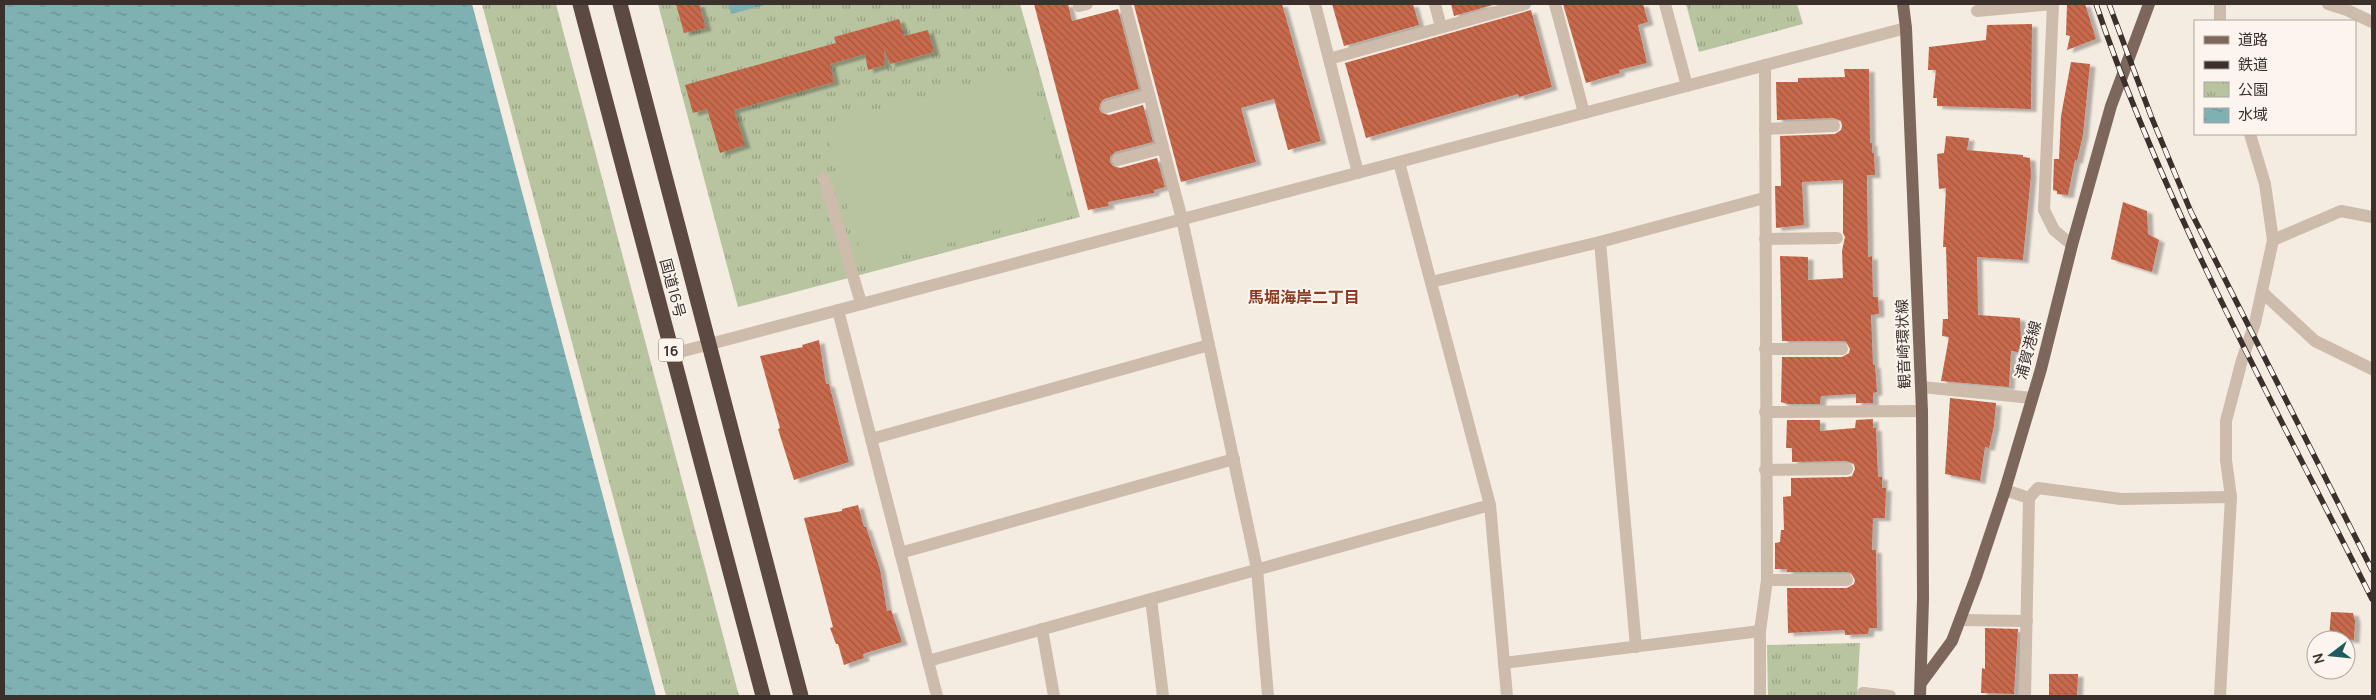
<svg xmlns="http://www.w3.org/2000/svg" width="2376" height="700" font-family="Manrope,'Noto Sans JP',sans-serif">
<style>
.park{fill:url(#park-tufts)}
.garden{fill:#b8c4a0}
.water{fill:url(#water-ripples)}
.building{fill:url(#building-back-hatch);filter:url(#shadow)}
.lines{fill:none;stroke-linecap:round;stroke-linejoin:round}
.minor{stroke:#cdbbac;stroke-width:12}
.major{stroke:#7d675c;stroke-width:12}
.highway{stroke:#5c4a42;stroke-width:15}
.rail-casing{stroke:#3b302b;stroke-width:5.5}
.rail{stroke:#fbf5ee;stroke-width:4;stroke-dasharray:11;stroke-linecap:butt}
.labels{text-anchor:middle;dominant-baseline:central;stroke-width:4;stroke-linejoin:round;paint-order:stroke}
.shield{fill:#fbf5ee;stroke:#756b66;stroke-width:1}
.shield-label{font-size:14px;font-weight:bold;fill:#3b302b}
.street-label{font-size:15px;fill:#3b302b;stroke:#fbf5ee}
.neighbourhood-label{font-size:16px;font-weight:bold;fill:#8c3b22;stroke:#fbf5ee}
</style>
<defs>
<pattern id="park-tufts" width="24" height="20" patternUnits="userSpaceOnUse" patternTransform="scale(1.25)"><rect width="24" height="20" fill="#b8c4a0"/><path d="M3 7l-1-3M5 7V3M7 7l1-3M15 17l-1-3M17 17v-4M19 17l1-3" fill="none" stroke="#97a083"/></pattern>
<pattern id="water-ripples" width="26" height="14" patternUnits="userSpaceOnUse" patternTransform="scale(1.25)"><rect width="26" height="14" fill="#7fb0b2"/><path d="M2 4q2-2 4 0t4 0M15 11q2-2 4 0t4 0" fill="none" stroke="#699091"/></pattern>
<pattern id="building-back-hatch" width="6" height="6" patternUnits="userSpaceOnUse" patternTransform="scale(1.25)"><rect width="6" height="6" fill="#c8694b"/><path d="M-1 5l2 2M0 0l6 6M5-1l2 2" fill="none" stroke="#a4573f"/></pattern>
<filter id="shadow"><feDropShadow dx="5.5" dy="3" stdDeviation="1" flood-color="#0004"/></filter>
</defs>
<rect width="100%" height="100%" fill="#f4ebe1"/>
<g class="park">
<path d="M482 4H556L739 696H666Z"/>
<path d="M658 4H1020L1080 217 738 307Z"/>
<path d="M1686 4H1797L1803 24 1699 52Z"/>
<path d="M1860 643 1857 696H1768L1767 645Z"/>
</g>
<path class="garden" d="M1030 69 1070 211 864 265 825 125Z"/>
<g class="water">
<path d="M4 4H472L656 696H4Z"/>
<path d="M728 4H769L731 14Z"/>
</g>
<g class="building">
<path d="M676 4H699L706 28 684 33Z"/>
<path d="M1034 4H1068L1072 21 1118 9 1139 89 1104 99 1101 102 1099 109 1102 113 1109 115 1143 105 1153 142 1115 152 1110 157V162L1113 166 1120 168 1157 158 1165 187 1154 190V193L1108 202 1109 206 1088 210Z"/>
<path d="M1138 4H1282L1321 141 1288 150 1274 99 1241 108 1256 162 1181 182 1134 5Z"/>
<path d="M1332 4H1413L1419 25 1344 46Z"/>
<path d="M1451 4H1496L1454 16Z"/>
<path d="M1563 4H1643L1648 22 1638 25 1647 63 1619 70 1620 73 1586 83Z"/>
<path d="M2067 4H2085L2096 39 2067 50 2070 36 2066 35Z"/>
<path d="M1531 10 1552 87 1519 97 1518 94 1366 138 1345 63Z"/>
<path d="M899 19 904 36 928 30 934 52 890 64 884 49 885 65 868 70 865 54 830 64 834 82 734 110 745 145 720 153 707 109 693 113 685 85 836 43 834 37Z"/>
<path d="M2032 24 2031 109 1937 106V98H1933L1936 70H1928L1929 47 1986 40 1987 25Z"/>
<path d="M2071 62 2090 64 2083 135 2077 161 2075 160 2068 195 2057 194V191L2053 190 2054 159H2059L2061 116Z"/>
<path d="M1844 69H1869L1870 143H1872V153H1874L1875 175H1867L1868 257 1872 256 1873 297H1878L1879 314 1871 315 1873 365H1875L1877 392 1873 393V403H1856V394L1821 396 1820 404H1787L1781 402 1782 357H1842L1849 353 1850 349 1846 342 1842 341H1782L1780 256 1808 257V280L1843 278 1842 251 1845 237 1843 233V180L1802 182 1804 225 1776 228 1775 186H1781L1780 136 1835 134 1841 130 1842 126 1841 121 1834 118 1777 120 1776 82H1798V78L1845 77Z"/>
<path d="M1946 136 1969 138 1967 150 2023 155V157L2030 158 2031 175 2023 260 1977 257 1978 315 2020 318 2021 342 2018 352 2011 351 2009 387 1941 381 1949 337 1942 336 1943 319H1948L1946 247H1943L1946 188 1939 189 1937 154 1944 153Z"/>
<path d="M2123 202 2147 211 2148 234 2159 240 2152 272 2111 259Z"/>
<path d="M819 340 826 384H829L849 462 794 480 778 429 780 428 760 356 803 347 802 345Z"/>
<path d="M1950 398 1996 403 1994 426 1989 448 1985 447 1980 481 1945 474Z"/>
<path d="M1873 419V428H1876L1878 477H1882V488H1886L1885 518H1873L1872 550H1876L1877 628H1869L1868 634 1845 635V630L1788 633 1787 588H1847L1854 584 1855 580 1851 573 1847 572H1787V569H1775V543L1780 542 1781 530H1784L1783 497 1791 496V478L1847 477 1852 476 1855 469 1854 464 1847 461 1792 462V448H1786L1787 420H1820V431L1855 428 1856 420Z"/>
<path d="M858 505 864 527H866L880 569 887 611 891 610 902 642 863 654 864 658 844 665 838 644H836L830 628 833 627 804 518 842 511V509Z"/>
<path d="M2331 612 2353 613 2355 621 2354 640 2329 638Z"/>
<path d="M1985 628 2018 629 2014 694 1981 693 1982 668 1985 669Z"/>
<path d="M2049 674H2078L2077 696H2049Z"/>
</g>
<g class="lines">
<g class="minor">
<path d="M1125 4 1182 219 1257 569 1268 696"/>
<path d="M1315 4 1358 173"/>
<path d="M1435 4 1441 27"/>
<path d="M1555 4 1584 113"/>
<path d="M1665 4 1687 86"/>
<path d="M2053 4 2044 210 2054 230 2072 245"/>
<path d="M2328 4 2347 10 2372 22"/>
<path d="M1079 6 1087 4"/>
<path d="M1977 11 2052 4"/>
<path d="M2220 21V4"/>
<path d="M1329 59 1525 4"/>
<path d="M1107 107 1149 95"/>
<path d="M1765 129 1834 126"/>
<path d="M1118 160 1163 148"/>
<path d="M1399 162 1490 505 1507 696"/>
<path d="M824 178 861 303"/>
<path d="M1765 239 1837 238"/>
<path d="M2273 240 2341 211 2372 217"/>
<path d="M1600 242 1636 647"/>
<path d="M1431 282 1600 242 1764 198"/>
<path d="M2262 292 2315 341 2372 369"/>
<path d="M838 310 937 696"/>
<path d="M1765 349H1842"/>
<path d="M672 354 1906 28"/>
<path d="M1922 387 2032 398"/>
<path d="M1765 412 1922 411"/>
<path d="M871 439 1209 345"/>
<path d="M1765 470 1847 469"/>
<path d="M2005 490 2029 498 2025 696"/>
<path d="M2029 498 2038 488 2121 499 2231 497"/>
<path d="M900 553 1234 459"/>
<path d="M1767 580H1847"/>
<path d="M1151 599 1163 696"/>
<path d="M1960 620 2027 621"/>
<path d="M1042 629 1054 696"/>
<path d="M928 661 1490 505"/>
<path d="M1504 663 1760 631"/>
<path d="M1863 693 1890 696"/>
<path d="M1760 696V631L1767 580 1765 65"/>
<path d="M2220 696 2231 497 2226 460V421L2242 360 2255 323 2273 240 2265 184 2250 134"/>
</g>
<g class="major">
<path d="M1903 4 1906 28 1922 411 1923 599 1920 696"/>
<path d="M1921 683 1952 641 1976 577 2005 490 2041 369 2072 245 2111 106 2149 4"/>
</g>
<g class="highway">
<path d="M580 4 763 696"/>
<path d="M620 4 801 696"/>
</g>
<defs>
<g id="rail">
<path d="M2096 4C2166 211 2274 404 2372 599"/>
<path d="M2109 4 2151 116 2191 212 2372 570"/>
</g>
</defs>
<use href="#rail" class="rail-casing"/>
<use href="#rail" class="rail"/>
</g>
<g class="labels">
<rect class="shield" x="658.5" y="338.5" width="25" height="23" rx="4"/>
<g class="shield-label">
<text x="671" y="350">16</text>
</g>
<g class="street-label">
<text transform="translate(673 288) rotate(75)">国道16号</text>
<text transform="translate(1903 344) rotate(-92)">観音崎環状線</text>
<text transform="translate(2028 350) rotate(-75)">浦賀港線</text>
</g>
<g class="neighbourhood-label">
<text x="1304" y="297">馬堀海岸二丁目</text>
</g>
</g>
<rect width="2376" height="700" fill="none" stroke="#3b302b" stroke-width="10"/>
<rect x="2194" y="20" width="162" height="115" fill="#fbf5ee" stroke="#aea6a0"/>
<rect x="2204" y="36" width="25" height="8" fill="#7d675c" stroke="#aea6a0"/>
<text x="2238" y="45" font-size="15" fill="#3b302b">道路</text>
<rect x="2204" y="61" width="25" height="8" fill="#3b302b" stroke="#aea6a0"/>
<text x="2238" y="70" font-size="15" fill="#3b302b">鉄道</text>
<rect x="2204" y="82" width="25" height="15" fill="url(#park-tufts)" stroke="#aea6a0"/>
<text x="2238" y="95" font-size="15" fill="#3b302b">公園</text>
<rect x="2204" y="108" width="25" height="15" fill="url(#water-ripples)" stroke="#aea6a0"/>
<text x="2238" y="120" font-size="15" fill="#3b302b">水域</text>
<g transform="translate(2331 655) rotate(254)"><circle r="24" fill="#fbf5ee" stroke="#aea6a0"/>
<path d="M0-4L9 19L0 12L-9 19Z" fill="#1f5a5e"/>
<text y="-8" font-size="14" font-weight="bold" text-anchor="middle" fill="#3b302b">N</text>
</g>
</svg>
